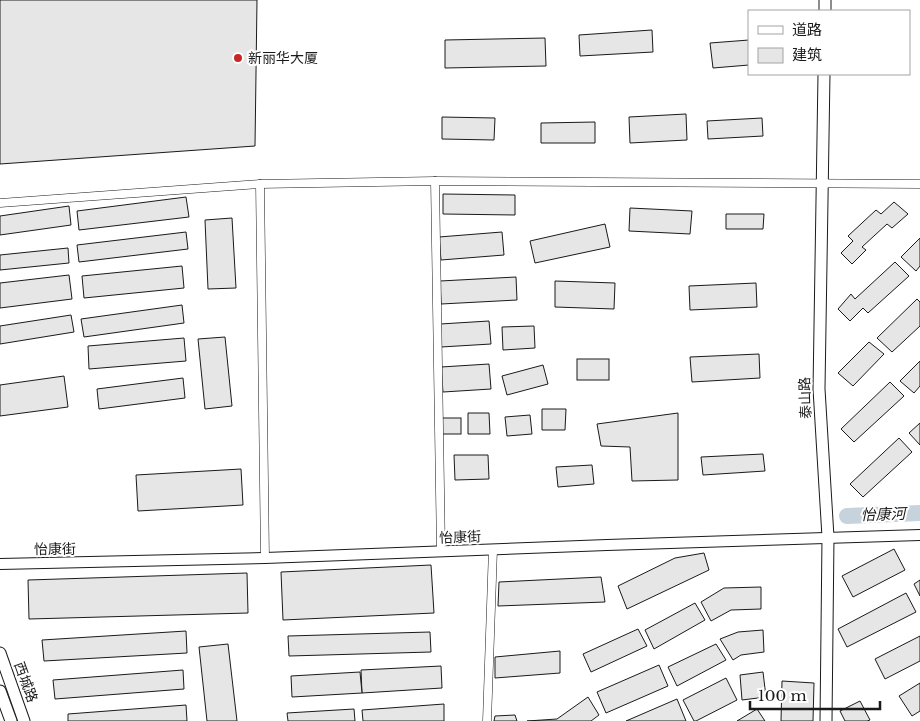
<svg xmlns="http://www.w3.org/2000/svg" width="920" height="721" font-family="'Libre Baskerville','Noto Sans SC',serif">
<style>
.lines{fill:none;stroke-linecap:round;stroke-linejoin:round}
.river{stroke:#c6d2dc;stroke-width:16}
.building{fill:#e6e6e6;stroke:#1a1a1a}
.minor-casing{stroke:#1a1a1a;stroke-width:9}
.tertiary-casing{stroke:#1a1a1a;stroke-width:12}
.secondary-casing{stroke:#1a1a1a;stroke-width:13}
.minor{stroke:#fff;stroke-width:8}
.tertiary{stroke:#fff;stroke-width:10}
.secondary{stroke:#fff;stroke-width:11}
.poi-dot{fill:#c62828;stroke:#fff;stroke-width:2}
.labels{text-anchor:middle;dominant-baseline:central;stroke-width:4;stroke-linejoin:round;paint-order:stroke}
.poi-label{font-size:14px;fill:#1a1a1a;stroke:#fff;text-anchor:start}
.street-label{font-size:14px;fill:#1a1a1a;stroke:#fff}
.water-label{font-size:15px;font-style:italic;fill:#1a1a1a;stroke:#fff}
</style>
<rect width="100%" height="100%" fill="#fff"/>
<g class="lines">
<path class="river" d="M847 516 920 513"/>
</g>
<g class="building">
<path d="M0 0H257L255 146 0 164Z"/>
<path d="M652 30 653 52 580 56 579 35Z"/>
<path d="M545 38 546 66 445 68V40Z"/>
<path d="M749 40V65L713 68 710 43Z"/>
<path d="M686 114 687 140 630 143 629 117Z"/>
<path d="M442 117 495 118 494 140 442 139Z"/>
<path d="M762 118 763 136 708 139 707 121Z"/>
<path d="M595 122V143H541V123Z"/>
<path d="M443 194 515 195V215L443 214Z"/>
<path d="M186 197 189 217 79 230 77 211Z"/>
<path d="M894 202 908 214 892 228 887 224 862 247 866 250 852 264 841 253 853 241 848 236 876 210 881 214Z"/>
<path d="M69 206 71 225 0 235V216Z"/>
<path d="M630 208 692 211 690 234 629 231Z"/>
<path d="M726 214H764L763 229H726Z"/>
<path d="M232 218 236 288 208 289 205 220Z"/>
<path d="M605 224 610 247 535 263 530 241Z"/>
<path d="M186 232 188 249 79 262 77 245Z"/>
<path d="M502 232 504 255 441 260 439 237Z"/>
<path d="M920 238V266L916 271 901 257Z"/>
<path d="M68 248 69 263 0 270V255Z"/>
<path d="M895 262 909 276 868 313 863 308 850 321 838 309 851 294 855 299Z"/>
<path d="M182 266 184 288 84 298 82 276Z"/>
<path d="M69 275 72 299 0 308V283Z"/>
<path d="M516 277 517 300 441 304 440 281Z"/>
<path d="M555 281 615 283 614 309 555 307Z"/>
<path d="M756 283 757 307 690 310 689 286Z"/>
<path d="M917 299 920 302V326L892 352 877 338Z"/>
<path d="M182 305 184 323 84 337 81 319Z"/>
<path d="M71 315 74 332 0 344V326Z"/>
<path d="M489 321 491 344 441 347 440 324Z"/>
<path d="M534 326 535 348 503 350 502 327Z"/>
<path d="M225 337 232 406 205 409 198 339Z"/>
<path d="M184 338 186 361 89 369 88 346Z"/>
<path d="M869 342 884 354 853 386 838 373Z"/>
<path d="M759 354 760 378 692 382 690 357Z"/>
<rect x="577" y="359" width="32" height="21"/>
<path d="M920 361V386L914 393 900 381Z"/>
<path d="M489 364 491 389 443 392 441 367Z"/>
<path d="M543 365 548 384 507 395 502 376Z"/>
<path d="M64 376 68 407 0 416V385Z"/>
<path d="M183 378 185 398 99 409 97 389Z"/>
<path d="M890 382 904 396 854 442 841 429Z"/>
<path d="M542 409H566L565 430H542Z"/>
<path d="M468 413H489L490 434H468Z"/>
<path d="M678 413V480L632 481 630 447 601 446 597 424Z"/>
<path d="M530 415 532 434 507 436 505 417Z"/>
<rect x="441" y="418" width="20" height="16"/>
<path d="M920 423V445L909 433Z"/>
<path d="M899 438 912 452 863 497 850 484Z"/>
<path d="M763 454 765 471 703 475 701 457Z"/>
<path d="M454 455H488L489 479 455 480Z"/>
<path d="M592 465 594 484 558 487 556 467Z"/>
<path d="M241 469 243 505 138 511 136 475Z"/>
<path d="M894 549 905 570 853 597 842 576Z"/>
<path d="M704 553 709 570 627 609 618 586 675 558Z"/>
<path d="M431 565 434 613 283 620 281 572Z"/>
<path d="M247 573 248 613 29 619 28 580Z"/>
<path d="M601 577 605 602 498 606 499 582Z"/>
<path d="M920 580V596L914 584Z"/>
<path d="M761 587V609L731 610 711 621 701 602 724 588Z"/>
<path d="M906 593 916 612 847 647 838 629Z"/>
<path d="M695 603 705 620 654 649 645 630Z"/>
<path d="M638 629 647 646 591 672 583 654Z"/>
<path d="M763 630 764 652 741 655 733 660 720 639 738 632Z"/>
<path d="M186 631 187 653 44 661 42 640Z"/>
<path d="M430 632 431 652 289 656 288 636Z"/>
<path d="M920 636V661L885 679 875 659Z"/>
<path d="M228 644 237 721H207L199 647Z"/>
<path d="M716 644 726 660 677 686 668 667Z"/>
<path d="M560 651V673L495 678V657Z"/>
<path d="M659 665 668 686 606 713 597 692Z"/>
<path d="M441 666 442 688 362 693 361 670Z"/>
<path d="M183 670 184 689 55 699 53 680Z"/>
<path d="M360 672 362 693 292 697 291 676Z"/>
<path d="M763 672 766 697 742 700 740 675Z"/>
<path d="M726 678 737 700 696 721H694L683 700Z"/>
<path d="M782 681 814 683 813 721H781Z"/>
<path d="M920 683V711L912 716 899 696Z"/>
<path d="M588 697 599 715 591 721H527L557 719Z"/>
<path d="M677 699 686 721H626Z"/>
<path d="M860 701 870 720 867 721H845L840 711Z"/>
<path d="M444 704V721H363L362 710Z"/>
<path d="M186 705 187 721H68V714Z"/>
<path d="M354 709 355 721H288L287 713Z"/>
<path d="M757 709 765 721H737Z"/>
<path d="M515 715 517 721H494L495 716Z"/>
</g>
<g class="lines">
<defs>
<g id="minor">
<path d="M435 181 441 551"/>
<path d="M260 184 265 558"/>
<path d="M0 203 260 184 435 181 920 184"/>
<path d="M487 721 493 549"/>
</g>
<path id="tertiary" d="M0 564 265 558 607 545 920 535"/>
<g id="secondary">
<path d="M825 11V0"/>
<path d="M824 74 819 389 828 537 826 721"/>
<path d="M0 653 24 721"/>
<path d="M0 691 11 721"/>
</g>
</defs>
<use href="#minor" class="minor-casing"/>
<use href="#tertiary" class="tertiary-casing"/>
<use href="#secondary" class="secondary-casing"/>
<use href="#minor" class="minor"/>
<use href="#tertiary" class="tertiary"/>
<use href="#secondary" class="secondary"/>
</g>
<circle class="poi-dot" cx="238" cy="58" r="5"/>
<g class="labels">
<g class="poi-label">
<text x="248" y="58">新丽华大厦</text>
</g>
<g class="street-label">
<text transform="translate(805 398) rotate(-92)">泰山路</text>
<text transform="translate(460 537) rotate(-2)">怡康街</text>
<text transform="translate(55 549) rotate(-1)">怡康街</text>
<text transform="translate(26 682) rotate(70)">西城路</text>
</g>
<g class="water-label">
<text transform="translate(883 514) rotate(-2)">怡康河</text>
</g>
</g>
<rect x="748" y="10" width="162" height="65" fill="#ffffff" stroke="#a3a3a3"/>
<rect x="758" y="26" width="25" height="8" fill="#ffffff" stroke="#a3a3a3"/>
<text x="792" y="35" font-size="15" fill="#1a1a1a">道路</text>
<rect x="758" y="48" width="25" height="15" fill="#e6e6e6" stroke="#a3a3a3"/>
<text x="792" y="60" font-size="15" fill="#1a1a1a">建筑</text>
<path d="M750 701v8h130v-8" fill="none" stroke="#1a1a1a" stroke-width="2.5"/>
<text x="758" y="701" font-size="15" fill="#1a1a1a" stroke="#ffffff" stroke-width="4" paint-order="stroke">100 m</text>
</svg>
